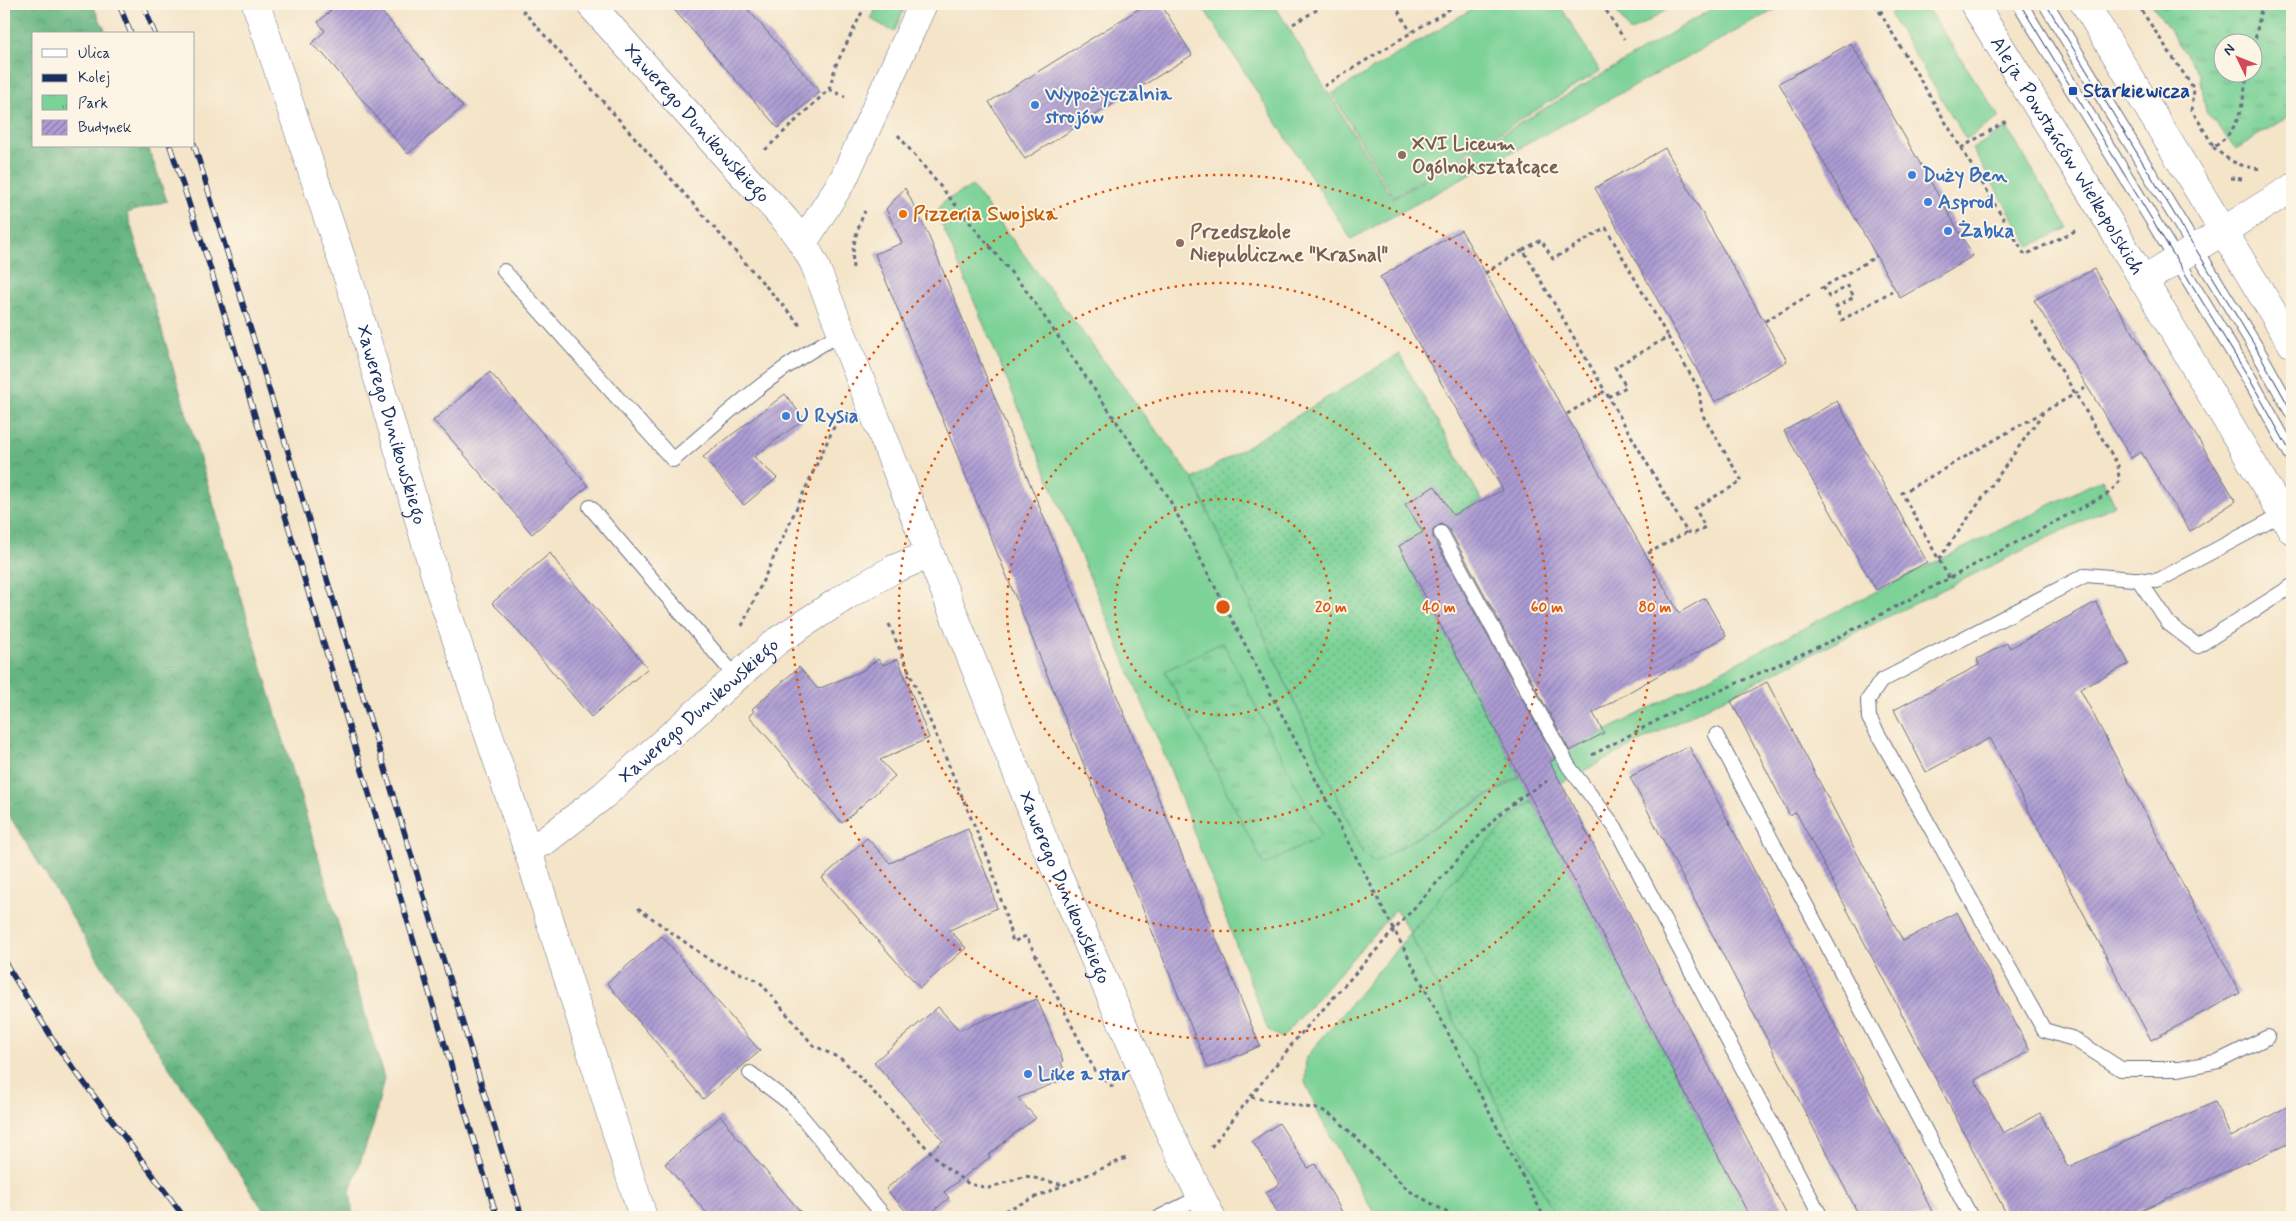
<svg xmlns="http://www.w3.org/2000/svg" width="2296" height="1221" font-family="Mynerve,sans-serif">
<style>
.grass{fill:#7bd297;stroke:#4b807a}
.forest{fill:url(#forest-crowns);stroke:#40726f}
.park{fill:url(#park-tufts);stroke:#4b807a;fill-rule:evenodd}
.garden{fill:url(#garden-dots);stroke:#4b807a}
.building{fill:url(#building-hatch)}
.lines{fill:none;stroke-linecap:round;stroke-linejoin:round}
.lane-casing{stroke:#676e83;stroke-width:16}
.street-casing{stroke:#676e83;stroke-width:29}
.secondary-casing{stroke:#676e83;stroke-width:29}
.path{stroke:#676e83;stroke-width:3;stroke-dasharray:4 4;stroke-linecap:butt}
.lane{stroke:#fff;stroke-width:14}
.street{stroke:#fff;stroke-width:28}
.secondary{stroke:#fff;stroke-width:28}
.tram{stroke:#1b2f5e;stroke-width:1}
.rail-casing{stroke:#1b2f5e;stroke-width:5.5}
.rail{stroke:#fcf5e5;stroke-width:4;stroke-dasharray:11;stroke-linecap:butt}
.ring{fill:none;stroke:#de5710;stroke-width:2.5;stroke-dasharray:2.5 5}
.transit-dot{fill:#1a4fb4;stroke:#fcf5e5;stroke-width:2}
.shop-dot{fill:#3f7fe0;stroke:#fcf5e5;stroke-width:2}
.education-dot{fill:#8d6e63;stroke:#fcf5e5;stroke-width:2}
.food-dot{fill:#e8710a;stroke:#fcf5e5;stroke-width:2}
.labels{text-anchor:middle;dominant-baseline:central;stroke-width:4;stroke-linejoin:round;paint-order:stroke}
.transit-label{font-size:20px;font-weight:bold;fill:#164399;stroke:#fcf5e5;text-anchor:start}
.shop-label{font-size:20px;font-weight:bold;fill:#366cbe;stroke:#fcf5e5;text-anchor:start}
.street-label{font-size:20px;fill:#1b2f5e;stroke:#fcf5e5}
.education-label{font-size:20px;font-weight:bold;fill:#785e54;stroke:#fcf5e5;text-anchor:start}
.food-label{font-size:20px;font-weight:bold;fill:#c56008;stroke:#fcf5e5;text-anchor:start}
.centre{fill:#de5710;stroke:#fcf5e5;stroke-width:2.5}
.ring-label{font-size:15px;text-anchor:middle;font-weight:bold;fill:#de5710;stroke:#fcf5e5;stroke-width:4;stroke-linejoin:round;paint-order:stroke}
</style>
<defs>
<pattern id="forest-crowns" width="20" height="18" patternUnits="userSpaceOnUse" patternTransform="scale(1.25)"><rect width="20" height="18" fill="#64b480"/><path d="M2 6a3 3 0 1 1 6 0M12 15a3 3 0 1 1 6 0" fill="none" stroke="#52936c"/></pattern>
<pattern id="park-tufts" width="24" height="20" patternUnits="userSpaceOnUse" patternTransform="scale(1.25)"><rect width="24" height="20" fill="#7bd297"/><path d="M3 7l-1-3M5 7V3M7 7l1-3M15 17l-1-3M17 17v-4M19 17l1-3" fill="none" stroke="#64ab7e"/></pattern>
<pattern id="garden-dots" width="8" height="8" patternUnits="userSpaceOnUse" patternTransform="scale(1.25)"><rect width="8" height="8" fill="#7bd297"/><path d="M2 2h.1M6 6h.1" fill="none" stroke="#64ab7e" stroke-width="1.8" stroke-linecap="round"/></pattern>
<pattern id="building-hatch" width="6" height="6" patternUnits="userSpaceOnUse" patternTransform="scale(1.25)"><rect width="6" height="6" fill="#ac9bd3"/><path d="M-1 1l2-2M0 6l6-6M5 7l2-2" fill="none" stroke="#8b7fae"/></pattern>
</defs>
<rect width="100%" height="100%" fill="#fcf5e5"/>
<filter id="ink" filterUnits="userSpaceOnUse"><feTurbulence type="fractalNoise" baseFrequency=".02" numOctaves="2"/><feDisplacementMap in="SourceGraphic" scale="10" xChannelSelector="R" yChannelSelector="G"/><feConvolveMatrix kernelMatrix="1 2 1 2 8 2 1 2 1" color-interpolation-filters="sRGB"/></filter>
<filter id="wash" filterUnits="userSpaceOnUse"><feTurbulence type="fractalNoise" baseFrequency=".0096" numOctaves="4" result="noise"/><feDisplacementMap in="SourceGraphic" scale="20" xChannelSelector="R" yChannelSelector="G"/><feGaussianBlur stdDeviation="1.12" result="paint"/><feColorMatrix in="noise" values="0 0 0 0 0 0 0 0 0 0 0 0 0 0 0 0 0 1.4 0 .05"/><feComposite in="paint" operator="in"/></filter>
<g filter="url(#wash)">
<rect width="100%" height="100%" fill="#f4e4c8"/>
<g class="grass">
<path d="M878 4H906L894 32 871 19Z"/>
<path d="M1201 4H1274L1393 199 1720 4 1722 7 1728 4H1786L1351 239Z"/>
<path d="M1480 4H1559L1600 71 1394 197 1332 94Z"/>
<path d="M1612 4H1676L1630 32Z"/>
<path d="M1898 4H1924L2000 117 1966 139 1890 14Z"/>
<path d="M2007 128 2068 228 2030 246 1972 149Z"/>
<path d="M972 186 1193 479 1363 853 1374 863 1544 763 1825 617 2102 479 2115 505 1771 674 1531 798 1533 802 1523 807 1464 867 1410 934 1556 1217H1376L1321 1119 1305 1082 1306 1057 1410 933 1396 909 1282 1038 1268 1030 1169 766 937 213 943 202Z"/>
</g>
<path class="forest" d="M4 4H92L107 34H34V146H148L167 201 127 213 384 1078 374 1123 350 1191 353 1217H268L104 969 4 807Z"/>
<g class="park">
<path d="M2152 4H2292V114L2236 149 2206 112 2200 75ZM2224 42H2254V72H2224Z"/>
<path d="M1223 642 1322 836 1264 865 1165 671Z"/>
</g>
<g class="garden">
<path d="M1399 354 1482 500 1453 515 1406 504 1423 532 1399 546 1519 776 1374 863 1363 853 1193 479Z"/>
<path d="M1533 802 1750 1217H1556L1410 934 1464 867 1523 807Z"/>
</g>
<g id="blocks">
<g class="building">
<path d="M338 4H375L463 107 408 154 324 55 311 44 325 31 318 22Z"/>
<path d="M669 4H743L820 92 778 128Z"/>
<path d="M1147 4H1161L1192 55 1025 159 989 102Z"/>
<path d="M1851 43 1973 256 1900 298 1779 83Z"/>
<path d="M1665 148 1787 361 1715 402 1595 188Z"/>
<path d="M905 188 927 232 1260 1046 1208 1068 875 254 902 243 886 209Z"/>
<path d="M1461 230 1679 613 1705 598 1726 636 1593 713 1604 733 1570 751 1449 529 1441 524 1433 529V537L1555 759 1550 762 1788 1217H1750L1399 546 1423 532 1405 504 1435 486 1453 515 1503 490 1380 277Z"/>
<path d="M2094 269 2236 501 2190 531 2141 452 2131 458 2034 300Z"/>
<path d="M490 372 588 486 532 534 445 432 433 421Z"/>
<path d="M785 394 804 419 754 457 777 478 744 505 703 457Z"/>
<path d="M1837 401 1927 562 1876 590 1784 431Z"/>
<path d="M550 553 564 572 648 668 591 717 504 615 492 603Z"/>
<path d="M2096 602 2129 664 2080 689 2240 993 2151 1040 1990 738 1926 772 1894 710 1979 665 1977 659 2007 643 2010 648Z"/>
<path d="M878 659 883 665 898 659 929 738 880 760 895 776 842 823 749 716 754 711 752 709 799 667 818 689 864 670Z"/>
<path d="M1767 682 1903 941 1957 912 2030 1051 1975 1080 2003 1133 2040 1113 2068 1167 2215 1102 2231 1137 2292 1104V1142L2126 1217H2008L1796 812 1790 816 1731 701Z"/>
<path d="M1689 746 1935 1217H1860L1630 777Z"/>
<path d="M968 829 993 891 992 892 997 908 950 930 966 948 920 988 822 878 867 838 890 863Z"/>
<path d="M662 936 760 1051 703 1099 607 983Z"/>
<path d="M1037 999 1063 1061 1061 1062 1067 1078 1018 1098 1036 1118 1011 1136 989 1155 990 1157 944 1192 949 1198 926 1217H911L886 1189 943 1141 874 1062 938 1007 959 1030Z"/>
<path d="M721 1116 735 1135 805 1217H710L665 1164Z"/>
<path d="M1279 1123 1308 1168 1315 1164 1345 1217H1280L1266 1192 1280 1184 1252 1141Z"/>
</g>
</g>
</g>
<g filter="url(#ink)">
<use href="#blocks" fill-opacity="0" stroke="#676e83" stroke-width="1"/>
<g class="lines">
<defs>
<g id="lane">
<path d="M2020 4 2249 378 2292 455"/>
<path d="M2046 4 2255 346 2292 412"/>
<path d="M504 271 673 460C727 414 777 366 841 334"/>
<path d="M590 507 737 678"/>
<path d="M1441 533 1569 767 1615 827 1821 1217"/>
<path d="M2138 579 2169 624 2198 646 2292 586"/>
<path d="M1716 735 1971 1217"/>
<path d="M2268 1037 2219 1061 2179 1069H2121L2074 1039 2044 1030 1869 718 1868 700 1881 681 2086 575 2157 581 2283 514"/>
<path d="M750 1073 791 1104 885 1217"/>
<path d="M1160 1217 1200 1197"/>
</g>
<g id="street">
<path id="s1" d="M256 4 353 293 438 585 527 848 643 1217"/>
<path id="s2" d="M590 4C637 57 685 110 732 163 764 199 791 219 814 263L1050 856 1172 1138 1211 1217"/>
<path d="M803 243 844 178 923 4"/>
<path id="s3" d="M527 848 545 841 604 795 777 641 848 595 894 569 930 554"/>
</g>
<g id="secondary">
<path id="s4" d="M1974 4 2104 214 2292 530"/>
<path d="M2085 4 2292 344"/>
<path d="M2143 281 2292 188"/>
</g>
</defs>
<use href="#lane" class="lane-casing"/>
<use href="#street" class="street-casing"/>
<use href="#secondary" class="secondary-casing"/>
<g class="path">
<path d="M517 4 801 326"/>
<path d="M1394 4 1411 32"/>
<path d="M1602 4 1624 39"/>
<path d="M1875 4 2025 255 2077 230"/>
<path d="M2137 4 2194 89 2192 110 2214 147C2243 127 2241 105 2248 72"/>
<path d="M1880 14 1887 4"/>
<path d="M1293 24 1327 4"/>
<path d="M2254 46 2262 4"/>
<path d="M1324 86 1458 4"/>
<path d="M829 89 845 97"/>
<path d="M898 135 1028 293 1167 495 1544 1217"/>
<path d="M2213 147C2230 162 2238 166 2261 169"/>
<path d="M1961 148 2008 120"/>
<path d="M765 150 829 89 836 65 866 4"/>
<path d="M2230 178 2243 179"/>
<path d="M2292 242 2290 251 2292 263"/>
<path d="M1523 250 1541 240 1553 259 1606 228 1668 337"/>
<path d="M853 268C851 249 857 228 865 211"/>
<path d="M1485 273 1523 250 1605 391"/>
<path d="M1823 287 1829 297 1848 286 1854 297 1836 307 1842 320 1892 291"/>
<path d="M1820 289 1877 256"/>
<path d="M1765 321 1811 294"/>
<path d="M1608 397 1626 387 1615 367 1668 337 1699 389 1702 414 1742 481 1695 508 1705 527 1695 533 1687 532"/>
<path d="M1567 414 1605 391 1687 532 1645 555"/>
<path d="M1939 559 2043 413"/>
<path d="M1949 578 1902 493 2087 387"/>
<path d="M889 624 991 865 1013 942 1026 936 1095 1071 1114 1088"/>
<path d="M742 626 839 416"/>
<path d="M1592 755 1675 711 1835 639 2111 492 2119 481 2118 465 2030 318"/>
<path d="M638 908 711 961 759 981 813 1045 843 1060 945 1167 969 1184 989 1188 1026 1176 1064 1185"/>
<path d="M1251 1097 1322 1110 1336 1118 1408 1190 1455 1217"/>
<path d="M1211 1147 1297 1038 1497 816 1524 795 1547 781"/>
<path d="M990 1217 1126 1158"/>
</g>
<use href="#lane" class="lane"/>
<use href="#street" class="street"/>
<use href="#secondary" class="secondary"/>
<g class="tram">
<path d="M2020 4 2249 378 2292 455"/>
<path d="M2046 4 2255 346 2292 412"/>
</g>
<defs>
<g id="rail">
<path d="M119 4 131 34"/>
<path d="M143 4 155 34"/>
<path d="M194 144 522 1217"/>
<path d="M170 146 210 267 497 1217"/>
<path d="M4 961 59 1049 184 1217"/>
</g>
</defs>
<use href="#rail" class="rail-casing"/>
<use href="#rail" class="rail"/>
</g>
</g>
<g class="ring">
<circle cx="1223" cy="607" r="108"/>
<circle cx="1223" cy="607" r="216"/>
<circle cx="1223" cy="607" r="324"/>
<circle cx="1223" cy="607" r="432"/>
</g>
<rect class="transit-dot" x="2068" y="86" width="10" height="10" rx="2.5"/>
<g class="shop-dot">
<circle cx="1035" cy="105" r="5"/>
<circle cx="1912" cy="175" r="5"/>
<circle cx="1928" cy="202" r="5"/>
<circle cx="1948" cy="231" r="5"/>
<circle cx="786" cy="416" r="5"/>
<circle cx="1028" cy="1074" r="5"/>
</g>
<g class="education-dot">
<circle cx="1402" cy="155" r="5"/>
<circle cx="1180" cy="243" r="5"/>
</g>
<circle class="food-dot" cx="903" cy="214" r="5"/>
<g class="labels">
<g class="transit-label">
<text x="2083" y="91">Starkiewicza</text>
</g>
<g class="shop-label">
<text x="1045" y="94">Wypożyczalnia<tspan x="1045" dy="23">strojów</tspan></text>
<text x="1922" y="175">Duży Ben</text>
<text x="1938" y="202">Asprod</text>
<text x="1958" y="231">Żabka</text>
<text x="796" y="416">U Rysia</text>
<text x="1038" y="1074">Like a star</text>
</g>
<g class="street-label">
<text stroke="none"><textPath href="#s2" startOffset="160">Xawerego Dunikowskiego</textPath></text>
<text stroke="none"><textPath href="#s4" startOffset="178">Aleja Powstańców Wielkopolskich</textPath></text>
<text stroke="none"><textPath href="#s1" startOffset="442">Xawerego Dunikowskiego</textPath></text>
<text stroke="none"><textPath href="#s3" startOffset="221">Xawerego Dunikowskiego</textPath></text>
<text stroke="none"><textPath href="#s2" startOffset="1016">Xawerego Dunikowskiego</textPath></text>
</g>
<g class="education-label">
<text x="1412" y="144">XVI Liceum<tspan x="1412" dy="23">Ogólnokształcące</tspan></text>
<text x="1190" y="232">Przedszkole<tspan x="1190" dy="23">Niepubliczne "Krasnal"</tspan></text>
</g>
<g class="food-label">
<text x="913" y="214">Pizzeria Swojska</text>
</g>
</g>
<circle cx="1223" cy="607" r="8" class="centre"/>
<g class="ring-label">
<text x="1331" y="612">20 m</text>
<text x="1439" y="612">40 m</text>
<text x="1547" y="612">60 m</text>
<text x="1655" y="612">80 m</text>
</g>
<rect width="2296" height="1221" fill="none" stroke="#fcf5e5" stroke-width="20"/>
<rect x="32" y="32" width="162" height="115" fill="#fcf5e5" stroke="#a2a6af"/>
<rect x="42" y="49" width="25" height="8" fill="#ffffff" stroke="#a2a6af"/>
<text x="78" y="58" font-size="15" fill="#1b2f5e">Ulica</text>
<rect x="42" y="74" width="25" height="8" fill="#1b2f5e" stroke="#a2a6af"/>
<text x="78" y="82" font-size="15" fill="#1b2f5e">Kolej</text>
<rect x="42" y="95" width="25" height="15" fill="url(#park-tufts)" stroke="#a2a6af"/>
<text x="78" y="108" font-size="15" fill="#1b2f5e">Park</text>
<rect x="42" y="120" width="25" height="15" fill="url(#building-hatch)" stroke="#a2a6af"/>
<text x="78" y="132" font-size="15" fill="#1b2f5e">Budynek</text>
<g transform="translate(2238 58) rotate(313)"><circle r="24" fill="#fcf5e5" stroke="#a2a6af"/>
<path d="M0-4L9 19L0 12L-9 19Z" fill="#d1495b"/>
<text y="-8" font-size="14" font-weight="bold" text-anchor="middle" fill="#1b2f5e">N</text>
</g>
</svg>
